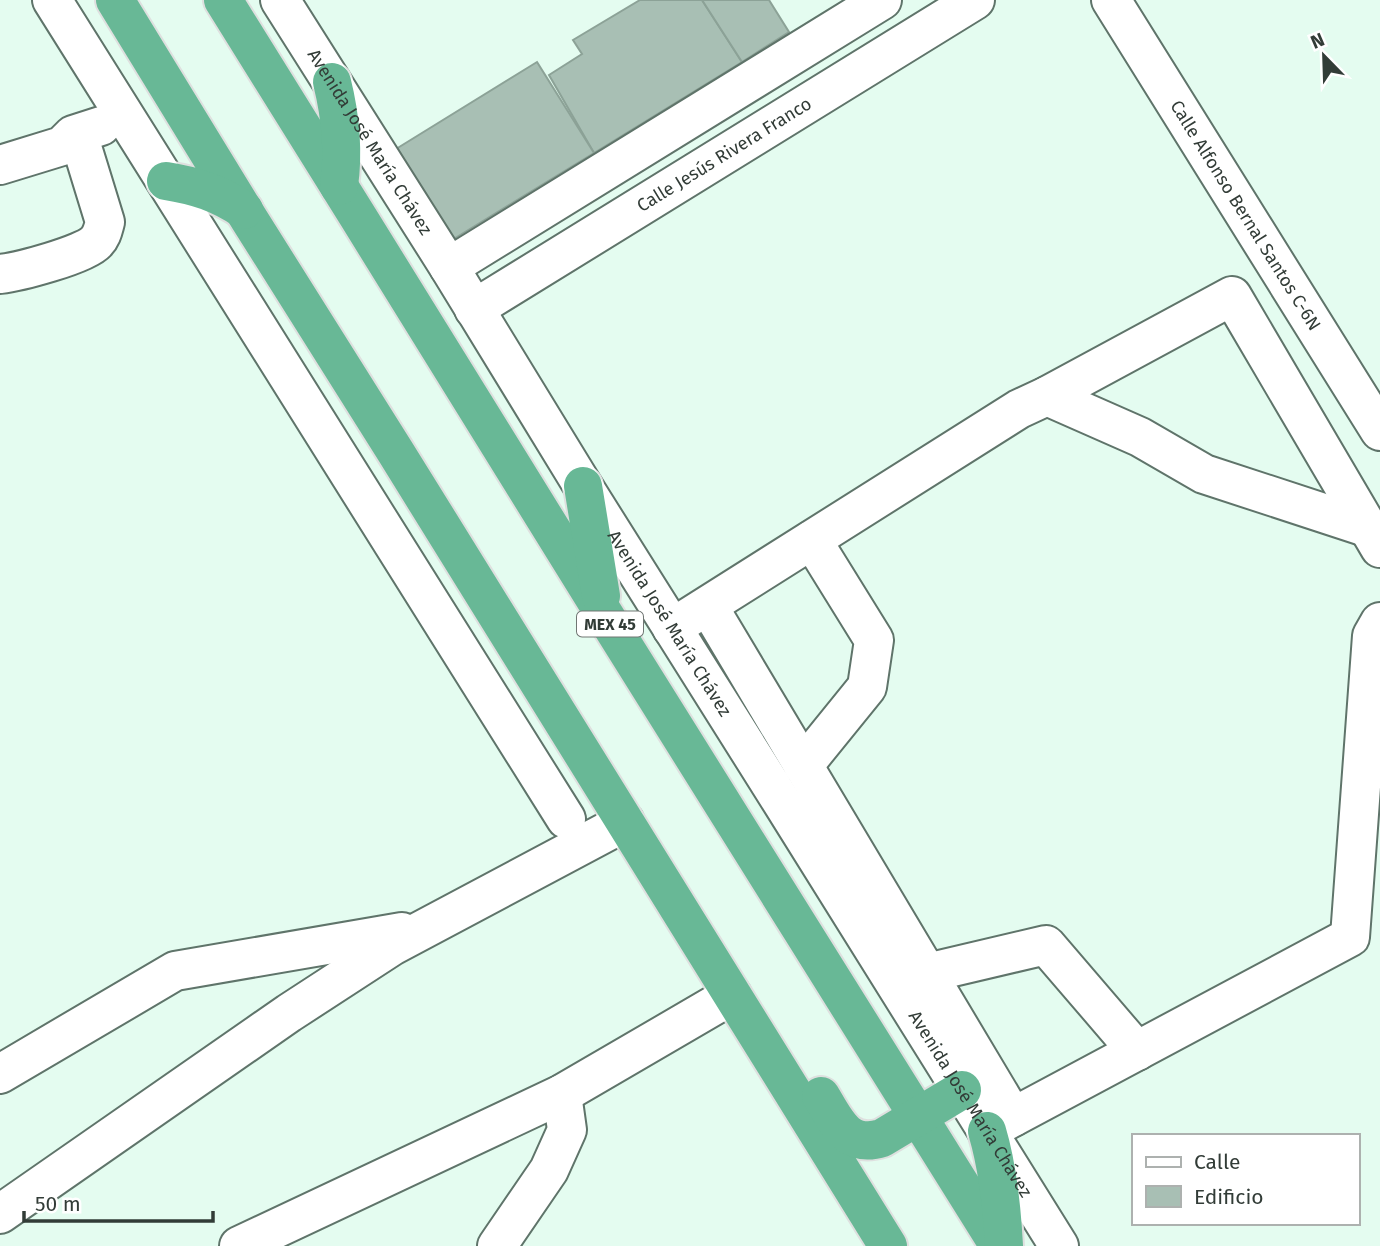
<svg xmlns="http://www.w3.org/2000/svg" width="1380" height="1246" font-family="'Fira Sans',sans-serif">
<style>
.building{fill:#a8bfb4;stroke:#8ca297;stroke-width:2}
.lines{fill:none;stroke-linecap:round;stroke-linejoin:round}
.minor-casing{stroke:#5f746a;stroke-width:42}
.highway-casing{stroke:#dee0df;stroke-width:42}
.minor{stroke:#fff;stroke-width:38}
.highway{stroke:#68b896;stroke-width:38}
.labels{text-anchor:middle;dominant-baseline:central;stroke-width:5;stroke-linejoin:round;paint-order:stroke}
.shield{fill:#fff;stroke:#707673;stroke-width:2}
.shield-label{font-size:16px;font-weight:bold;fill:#323c37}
.street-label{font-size:18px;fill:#323c37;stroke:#fff}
</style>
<rect width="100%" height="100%" fill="#e4fcf0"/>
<g class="building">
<path d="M640 0H702L742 62 594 153 549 75 582 54 573 40Z"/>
<path d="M702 0H769L789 32 742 62Z"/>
<path d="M537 62 594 153 452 240 396 149Z"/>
</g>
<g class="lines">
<defs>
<g id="minor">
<path d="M52 0 566 819"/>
<path id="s1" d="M280 0 449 267 583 486 783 804 1059 1246"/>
<path id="s2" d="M1111 0 1380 431"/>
<path d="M0 165 62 146 73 135 101 126"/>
<path d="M449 267 882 0"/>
<path d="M0 274C18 272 84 255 96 242 102 236 103 229 105 222L82 147"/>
<path id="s3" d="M474 309 975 0"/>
<path d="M1047 396 1140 437 1204 474 1369 528"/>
<path d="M708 606 1013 1117"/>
<path d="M672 628 1019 409 1047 396 1232 296 1380 548"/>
<path d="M803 766 867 687 874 640 812 540"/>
<path d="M927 973 1046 945 1137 1051"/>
<path d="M0 1074 175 971 402 932"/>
<path d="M987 1131 1350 937 1372 636 1380 622"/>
<path d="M0 1214 289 1013 392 946 625 822"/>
<path d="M239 1246 562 1094 732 995"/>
<path d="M497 1246 549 1170 567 1130 562 1094"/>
</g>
<g id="highway">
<path d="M115 0 249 219 395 451 888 1246"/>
<path d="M223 0C351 204 477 410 604 614 735 825 868 1035 999 1246"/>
<path d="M332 82C341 118 344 150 339 186"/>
<path d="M166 181C197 186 218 193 244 210"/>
<path d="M583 486 601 596"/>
<path d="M821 1096C836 1121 847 1149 882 1138L962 1090"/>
<path d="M987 1131C998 1168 1002 1207 1004 1246"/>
</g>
</defs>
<use href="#minor" class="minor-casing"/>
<use href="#highway" class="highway-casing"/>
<use href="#minor" class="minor"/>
<use href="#highway" class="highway"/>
</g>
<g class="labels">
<rect class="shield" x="577" y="611.5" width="66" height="25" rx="5"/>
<g class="shield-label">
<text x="610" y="624">MEX 45</text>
</g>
<g class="street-label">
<text stroke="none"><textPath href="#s1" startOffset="168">Avenida José María Chávez</textPath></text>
<text stroke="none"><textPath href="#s3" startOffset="294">Calle Jesús Rivera Franco</textPath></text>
<text stroke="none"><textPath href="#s2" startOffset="254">Calle Alfonso Bernal Santos C-6N</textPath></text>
<text stroke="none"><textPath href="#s1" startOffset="735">Avenida José María Chávez</textPath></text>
<text stroke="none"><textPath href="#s1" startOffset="1302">Avenida José María Chávez</textPath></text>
</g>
</g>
<rect x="1132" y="1134" width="228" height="91" fill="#ffffff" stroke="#adb1af" stroke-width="2"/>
<rect x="1146" y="1157" width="35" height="10" fill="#ffffff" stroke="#adb1af" stroke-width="2"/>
<text x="1194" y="1169" font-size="21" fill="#323c37">Calle</text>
<rect x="1146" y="1186" width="35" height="21" fill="#a8bfb4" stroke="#adb1af" stroke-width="2"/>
<text x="1194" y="1204" font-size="21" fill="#323c37">Edificio</text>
<g transform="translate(1324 56) rotate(337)" stroke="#ffffff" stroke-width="5" paint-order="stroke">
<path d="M0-5L12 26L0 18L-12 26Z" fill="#323c37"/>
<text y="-10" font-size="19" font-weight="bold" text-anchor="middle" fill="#323c37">N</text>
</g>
<path d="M24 1211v10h189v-10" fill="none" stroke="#323c37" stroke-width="3.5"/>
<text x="35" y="1211" font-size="21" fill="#323c37" stroke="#ffffff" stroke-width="5" paint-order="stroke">50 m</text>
</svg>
